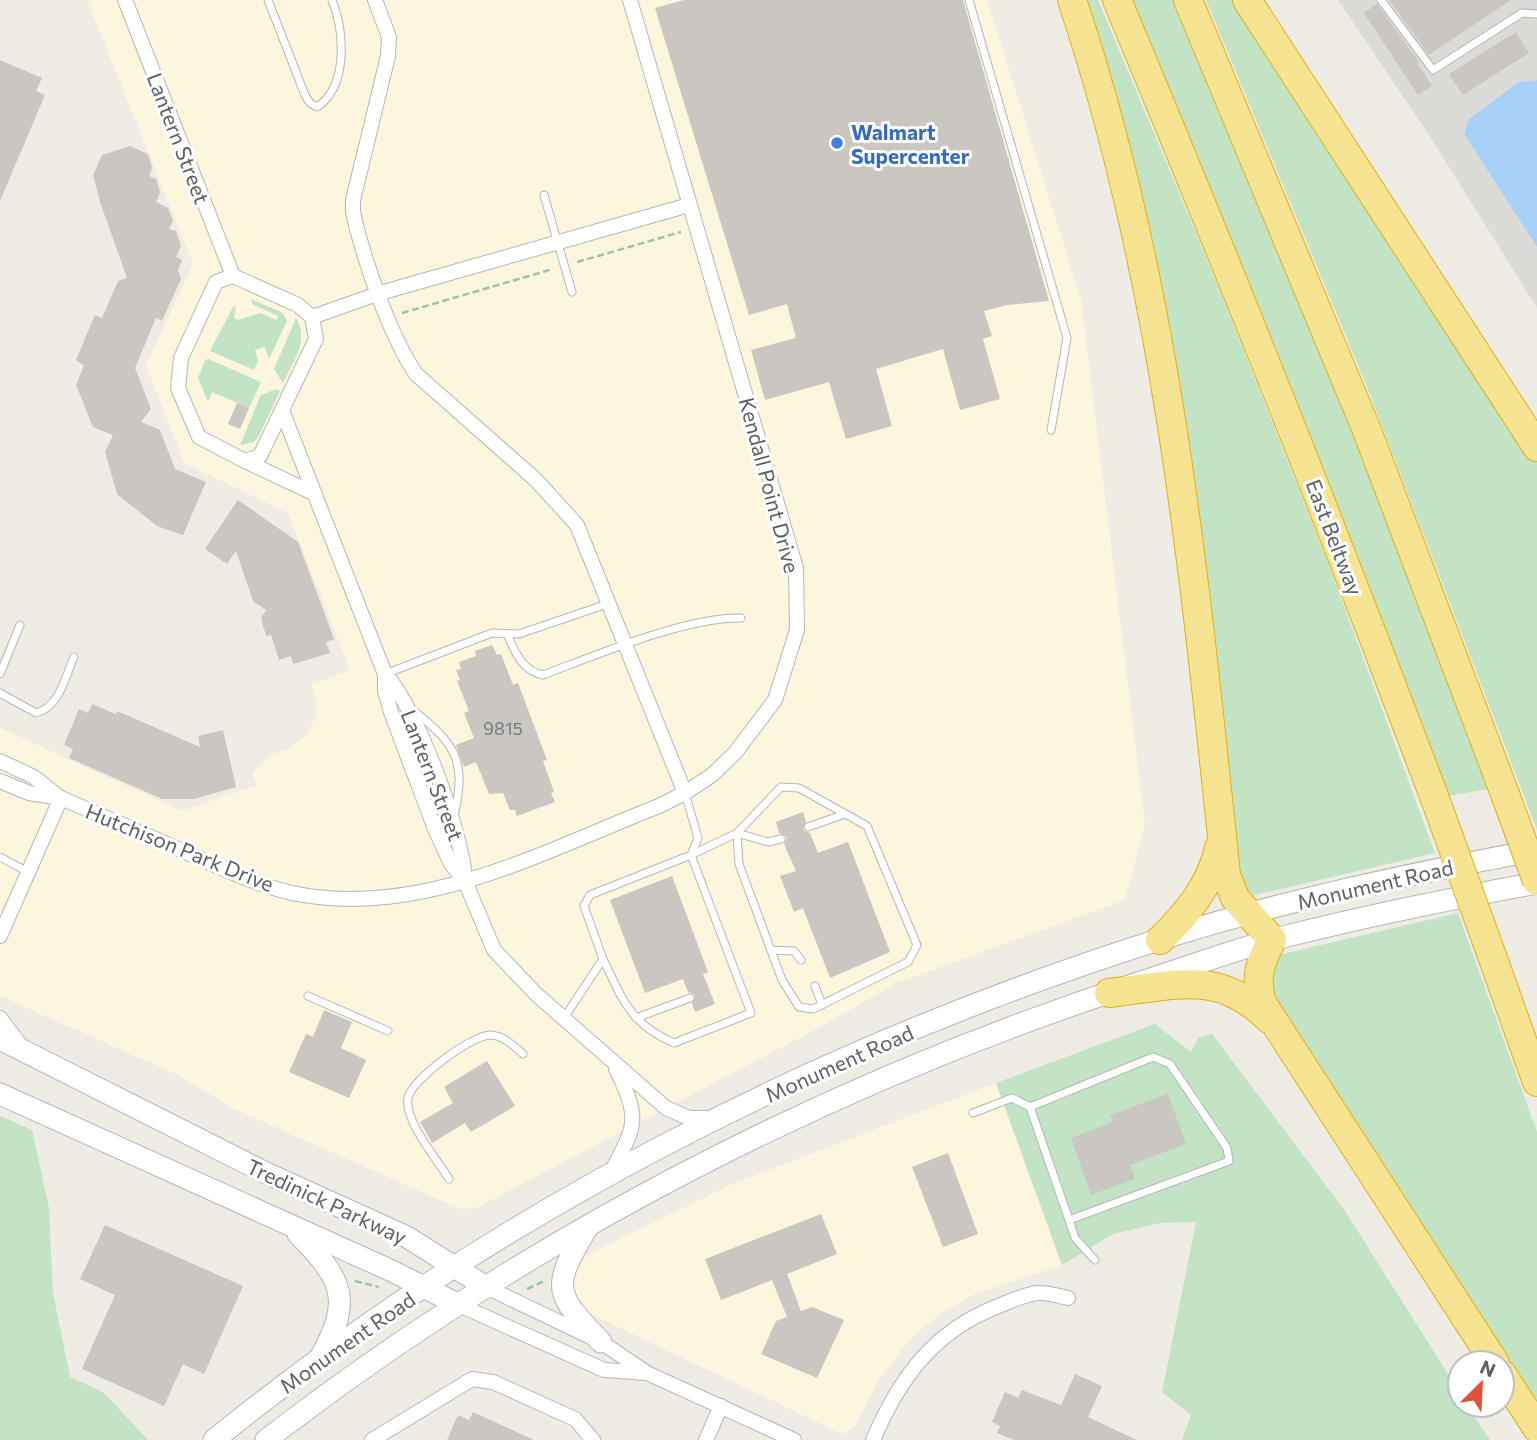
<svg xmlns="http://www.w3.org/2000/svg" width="1537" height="1440" font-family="Commissioner,sans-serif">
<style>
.commercial{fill:#fcf6dc}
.industrial{fill:#dddbd7}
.green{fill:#c2e4c5}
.water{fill:#a8d1fa}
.building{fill:#cac6c2}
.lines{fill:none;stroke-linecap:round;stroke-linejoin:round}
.lane-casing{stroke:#b5b6bb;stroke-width:9}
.street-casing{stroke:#b5b6bb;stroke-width:16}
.secondary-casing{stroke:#b3b6bb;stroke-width:23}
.highway-casing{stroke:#e5b00d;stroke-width:30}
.path{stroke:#9cc4ab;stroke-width:2.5;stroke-dasharray:7 3.5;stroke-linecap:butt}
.lane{stroke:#fff;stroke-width:7}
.street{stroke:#fff;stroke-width:14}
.secondary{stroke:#fff;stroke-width:21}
.highway{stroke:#f7e493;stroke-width:28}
.highway-bridge-casing{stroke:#e5b00d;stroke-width:30;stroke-linecap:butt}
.highway-bridge{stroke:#f7e493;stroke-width:28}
.shop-dot{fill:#3f7fe0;stroke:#fff;stroke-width:2.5}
.labels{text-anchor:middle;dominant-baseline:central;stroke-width:6;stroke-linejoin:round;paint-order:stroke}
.number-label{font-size:18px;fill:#78797c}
.shop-label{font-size:21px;font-weight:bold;fill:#366cbe;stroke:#fff;text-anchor:start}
.street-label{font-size:21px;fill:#5c5f64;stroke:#fff}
</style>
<rect width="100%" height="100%" fill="#eeece5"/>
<g class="commercial">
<path d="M87 0H987L1081 299 1145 824 1125 900 897 983 807 1034 476 1208 460 1209 234 1109 180 1076 0 996V728L182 811 257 785 252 773 271 754 287 750 305 736 315 719 317 702 311 685 350 670 288 513 184 463 146 365 193 264Z"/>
<path d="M996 1083 1062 1265 975 1294 940 1314 912 1337 879 1380 855 1426 842 1434 591 1314 577 1303 571 1283 579 1262 591 1253 732 1184Z"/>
</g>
<path class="industrial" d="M1338 0H1537V308L1431 138Z"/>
<g class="green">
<path d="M1079 0H1098L1220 290 1327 560 1435 853 1246 897 1241 892 1210 683Z"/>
<path d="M1129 0H1176L1281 245 1489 789 1448 796 1396 657Z"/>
<path d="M1206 0H1239L1537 460V830L1367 387Z"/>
<path d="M251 299 283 313 287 321 269 359 265 347 255 350 258 361 254 370 210 351 233 307 236 306 234 318 238 320 260 313 276 320 278 316 252 304Z"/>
<path d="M296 318C310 340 293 362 283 383L274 369Z"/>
<path d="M208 359 261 382 249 408 212 392 208 402 198 378 205 360Z"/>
<path d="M276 389 280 391 259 436 254 442 240 445 261 395Z"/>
<path d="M1458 913 1537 1132V1415L1276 1011 1266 967 1278 955Z"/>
<path d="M1155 1024 1191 1052 1199 1037 1212 1034 1345 1211 1460 1393V1405H1467L1490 1440H1182L1191 1415 1162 1392 1196 1222 1160 1223 1113 1234 1062 1265 996 1083Z"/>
<path d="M0 1116 32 1130 49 1208 53 1293 70 1377 103 1392 148 1440H0Z"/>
</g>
<path class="water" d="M1537 80V247L1464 134 1469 119 1519 82Z"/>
<g class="building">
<path d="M684 0H963L1049 301 1007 305 984 311 992 336 983 339 1000 399 960 410 943 349 876 369 892 426 846 439 829 382 765 400 751 350 796 338 787 304 749 315 655 8Z"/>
<path d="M1389 0H1511L1429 55Z"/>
<path d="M1377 4 1419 62 1417 63 1432 86 1418 95 1364 13Z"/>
<path d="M1516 32 1529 53 1463 95 1449 74Z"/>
<path d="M0 60 42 78 36 91 45 95 0 201Z"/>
<path d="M130 146 148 154 152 168 149 176 156 179 160 192 156 202 168 208 173 221 169 229 176 231 181 246 176 257 182 260 178 270 181 279 162 321 156 318 135 368 151 409 141 422 160 430 175 469 206 482 183 535 157 526 117 494 105 452 113 435 93 427 76 385 84 366 76 360 95 315 102 318 118 281 127 278 100 202 93 175 102 155Z"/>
<path d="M237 403 249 408 240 429 228 424Z"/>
<path d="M238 500 298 542 334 639 326 642 330 653 293 664 291 656 279 660 271 635 266 636 261 618 266 610 253 601 236 551 227 564 205 549Z"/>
<path d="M492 645 497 655 501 654 513 685 518 683 547 760 543 761 554 792 551 793 555 802 517 816 515 810H510L503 793 489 794 476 762 464 767 456 745 474 738 464 713 469 711 457 681 460 680 456 670 461 669 459 662 476 656 475 651Z"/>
<path d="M92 704 116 714 117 711 200 747 198 736 223 730 236 787 194 799H162L69 758 73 749 64 745 79 709 88 713Z"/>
<path d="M803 812 806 821 803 830 810 833 818 853 848 842 890 952 830 978 803 908 794 912 780 876 796 871 784 844 787 837 779 833 776 822Z"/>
<path d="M672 876 708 972 703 974 715 1004 695 1012 692 1004 695 995 688 992 683 979 645 993 610 900Z"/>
<path d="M324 1010 352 1022 341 1048 366 1060 349 1098 289 1072 306 1034 313 1037Z"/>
<path d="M487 1061 515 1106 471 1132 465 1123 432 1143 420 1122 453 1103 444 1087Z"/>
<path d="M1168 1094 1186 1144 1130 1165 1135 1179 1091 1195 1071 1138 1113 1122 1110 1115Z"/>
<path d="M948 1153 978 1234 943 1247 912 1167Z"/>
<path d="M821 1214 837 1254 787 1274 801 1311 812 1307 844 1320 817 1378 761 1354 776 1321 787 1317 772 1280 721 1300 705 1259Z"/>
<path d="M105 1225 243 1286 204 1374 183 1364 164 1406 82 1369 115 1295 80 1279Z"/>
<path d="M1075 1374 1102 1386 1088 1417 1137 1440H1014L997 1433 1000 1426 992 1422 1005 1392 1018 1398 1022 1390 1061 1405Z"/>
<path d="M473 1412 534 1440H447L458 1415 469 1420Z"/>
</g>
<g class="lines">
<defs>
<g id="lane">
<path d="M268 0 305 95 310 103 317 107C349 86 344 30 332 0"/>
<path d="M969 0 1067 338 1051 430"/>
<path d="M1381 0 1433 70 1522 13 1537 14"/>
<path d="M544 195 572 292"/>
<path d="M507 634C516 653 521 670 543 675 596 655 686 617 741 618"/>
<path d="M0 674 20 625"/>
<path d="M385 674 492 633 519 634 610 603"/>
<path d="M0 693 36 713C60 707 65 677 74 657"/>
<path d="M413 710C456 745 467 760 454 816"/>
<path d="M808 827 845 814"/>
<path d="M0 857 28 872"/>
<path d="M771 950 794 951 801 960"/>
<path d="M603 959C623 1000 629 1023 674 1043L751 1013 691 855 737 833 781 787 799 788 867 826 917 945 908 962 813 1009 799 1007 782 980 739 864 737 833 768 842 781 839"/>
<path d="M815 986 822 1005"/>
<path d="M308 996 388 1031"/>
<path d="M564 1018 603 959 584 906 590 895 691 855 698 838 685 793"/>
<path d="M636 1018 690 998"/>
<path d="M1030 1107 1069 1220"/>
<path d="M973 1113 1012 1098 1030 1107 1153 1057 1170 1064 1227 1148 1229 1161 1069 1220 1075 1238 1095 1260"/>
<path d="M449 1179C437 1159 404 1121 408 1098 411 1080 473 1034 491 1035 504 1036 514 1046 523 1054"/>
</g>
<g id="street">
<path d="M125 0 233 276"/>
<path d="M375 0 389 37 388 56 353 200V212C363 258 390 336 416 374L536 480 577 525 685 793"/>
<path d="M233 276 298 305 312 317 316 339 260 456 245 461 199 437 178 388 181 358 216 282Z"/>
<path d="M312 317 380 293 689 205"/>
<path d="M283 413 385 674C418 710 463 833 465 881"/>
<path d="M245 461 315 494"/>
<path d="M385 674V691L391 712 435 829 451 864 465 881 494 950 536 994 666 1108 689 1118H712"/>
<path d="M0 761 34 777 59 797"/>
<path d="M0 781 29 793 61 798C105 817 149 836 192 855 225 869 257 885 292 893 419 920 544 851 659 806L685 793 712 775 735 753 775 700 797 630 796 568 630 0"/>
<path d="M0 936 61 798"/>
<path d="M0 1018 22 1047"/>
<path d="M609 1176C635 1126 642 1122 616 1069"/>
<path d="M486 1287 601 1342 647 1373 794 1440"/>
<path d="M457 1304 604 1370 647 1373"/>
<path d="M372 1440 472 1379 493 1382 575 1419 593 1440"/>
<path d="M706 1440 721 1406"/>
<path d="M873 1440C899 1379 933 1332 996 1307 1008 1302 1023 1295 1037 1293 1046 1292 1059 1296 1068 1298"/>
</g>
<g id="secondary">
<path d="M0 1039 266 1173 407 1237 486 1287"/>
<path d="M0 1094 392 1271 457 1304"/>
<path d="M587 1228C551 1288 554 1293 601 1342"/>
<path d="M298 1234C343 1280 353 1299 320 1358"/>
<path d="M214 1440C491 1215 818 1048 1158 940 1282 901 1409 874 1537 850"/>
<path d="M266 1440C528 1238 826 1084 1141 982 1186 968 1230 951 1275 939 1362 917 1449 899 1537 883"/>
</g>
<g id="highway">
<path d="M1072 0C1167 282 1195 580 1226 875L1235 898 1272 940C1259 964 1255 977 1262 1003L1495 1363"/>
<path d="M1117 0C1229 267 1336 536 1438 807"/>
<path d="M1188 0 1366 428 1505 794"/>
<path d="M1247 0 1537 447"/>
<path d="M1160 940C1187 914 1211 885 1219 848"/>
<path d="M1491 953 1537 1082"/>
<path d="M1109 993C1174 986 1218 968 1269 1019"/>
<path d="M1502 1374 1537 1428"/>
</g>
</defs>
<use href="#lane" class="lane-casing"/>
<use href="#street" class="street-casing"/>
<use href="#secondary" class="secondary-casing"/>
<use href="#highway" class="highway-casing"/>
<g class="path">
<path d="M577 262 681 232"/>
<path d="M402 313 553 269"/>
<path d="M355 1281 379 1287"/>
<path d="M527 1289 546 1280"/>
</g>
<use href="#lane" class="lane"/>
<use href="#street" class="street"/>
<use href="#secondary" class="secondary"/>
<use href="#highway" class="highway"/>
<defs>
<g id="highway-bridge">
<path d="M1505 794 1537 881"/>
<path d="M1438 807 1491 953"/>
</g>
</defs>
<use href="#highway-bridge" class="highway-bridge-casing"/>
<use href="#highway-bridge" class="highway-bridge"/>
</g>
<circle class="shop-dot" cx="837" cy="143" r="7"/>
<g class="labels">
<g class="number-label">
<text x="503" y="728">9815</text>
</g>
<g class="shop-label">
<text x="851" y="131">Walmart<tspan x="851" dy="24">Supercenter</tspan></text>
</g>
<g class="street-label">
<text transform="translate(179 138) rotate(69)">Lantern Street</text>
<text transform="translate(770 485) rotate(75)">Kendall Point Drive</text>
<text transform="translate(1335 537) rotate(69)">East Beltway</text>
<text transform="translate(433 775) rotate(69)">Lantern Street</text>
<text transform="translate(180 847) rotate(22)">Hutchison Park Drive</text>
<text transform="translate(1375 884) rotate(-13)">Monument Road</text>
<text transform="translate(839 1063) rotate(-24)">Monument Road</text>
<text transform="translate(327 1201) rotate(25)">Tredinick Parkway</text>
<text transform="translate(347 1342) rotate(-35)">Monument Road</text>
</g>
</g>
<g transform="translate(1481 1384) rotate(24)"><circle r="33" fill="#ffffff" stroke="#bebfc1" stroke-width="2"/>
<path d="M0-5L12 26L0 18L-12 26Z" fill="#df5139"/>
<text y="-10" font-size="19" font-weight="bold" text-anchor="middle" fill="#5c5f64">N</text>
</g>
</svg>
